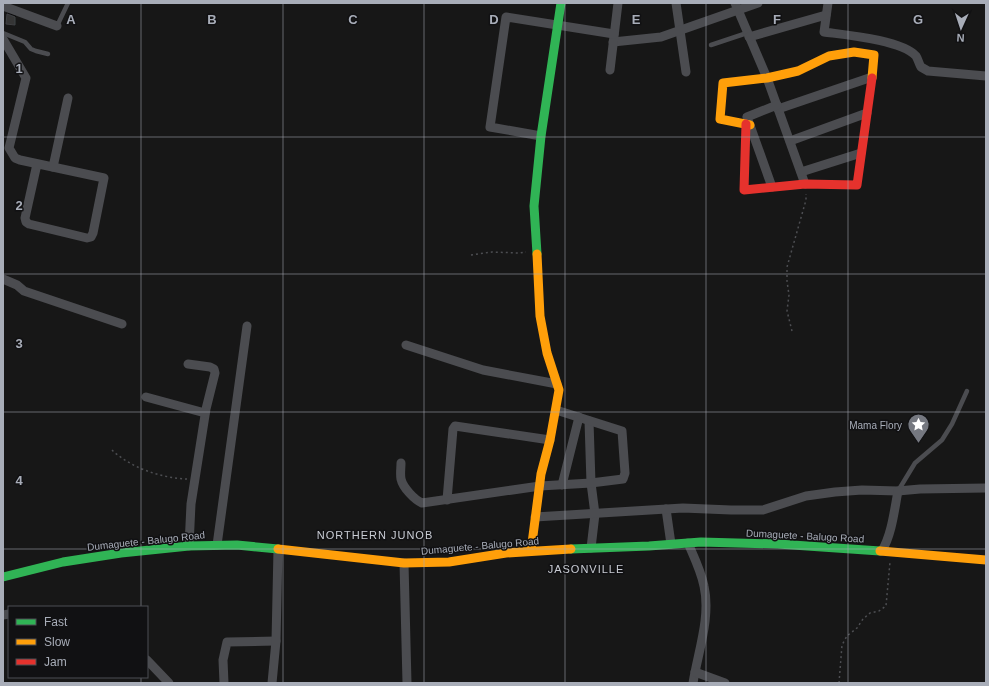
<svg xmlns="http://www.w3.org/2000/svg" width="989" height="686" font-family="Arial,sans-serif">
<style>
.building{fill:#353536;stroke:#3f4043;filter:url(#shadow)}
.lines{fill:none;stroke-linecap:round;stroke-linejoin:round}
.path{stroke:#4d4e52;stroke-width:1.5;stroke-dasharray:2 3;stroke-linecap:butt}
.lane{stroke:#4b4c50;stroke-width:4.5}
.street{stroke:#4b4c50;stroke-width:9}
.fast{stroke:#30b455;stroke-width:9}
.slow{stroke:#ff9f0a;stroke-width:9}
.jam{stroke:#e5322d;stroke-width:9}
.grid{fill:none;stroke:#a8adb8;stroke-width:1;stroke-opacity:0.55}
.labels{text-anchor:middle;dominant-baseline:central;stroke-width:3;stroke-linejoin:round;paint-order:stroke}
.poi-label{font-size:10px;fill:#a8adb8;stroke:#111113;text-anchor:end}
.street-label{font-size:10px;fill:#a8adb8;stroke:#111113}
.neighbourhood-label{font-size:11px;letter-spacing:1px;fill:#c9ccd4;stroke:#111113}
.grid-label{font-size:13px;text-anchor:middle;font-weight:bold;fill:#a8adb8;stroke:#111113;stroke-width:3;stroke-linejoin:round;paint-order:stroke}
</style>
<defs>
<filter id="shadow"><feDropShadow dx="2" dy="-2" stdDeviation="1" flood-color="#0009"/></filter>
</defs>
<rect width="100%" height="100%" fill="#171717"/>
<path class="building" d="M7 14 15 17V25L6 24Z"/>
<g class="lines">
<g class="path">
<path d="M471 255 492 252 519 253 526 252"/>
<path d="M792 331 787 311 789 295 787 281V267L806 200V194"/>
<path d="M112 450C131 468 161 478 187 479"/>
<path d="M839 683 842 645 847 636 857 628 863 619 870 613 879 611 886 606 890 562"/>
</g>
<g class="lane">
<path d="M57 26 68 3"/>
<path d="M3 33 25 42 31 49 36 51 48 54"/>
<path d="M711 45 747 33"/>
<path d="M898 491 915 463 942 440 952 424 967 391"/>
</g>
<g class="street">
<path d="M676 3 686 72"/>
<path d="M735 3 767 78 805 184"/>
<path d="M828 3 824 32C846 35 901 40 916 56 918 59 919 64 921 67L928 71 986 76"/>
<path d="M3 6 57 26"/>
<path d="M749 37 826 15"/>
<path d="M3 39 26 78 9 148 15 158 20 160 104 178 93 233 91 237 87 238 29 224 26 222 25 218 37 164"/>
<path d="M613 42 661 37 758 3"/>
<path d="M610 70 618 3"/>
<path d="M778 109 872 77"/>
<path d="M541 136 490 127 506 17 614 34"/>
<path d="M790 141 867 113"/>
<path d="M53 167 68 98"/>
<path d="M801 172 861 153"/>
<path d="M772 187 747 117 777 105"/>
<path d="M3 279 17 285 24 291 122 324"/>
<path d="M406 345 483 370 557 384"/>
<path d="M188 364 210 367 214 369 215 373 206 409 191 504 189 546"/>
<path d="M146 397 205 413"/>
<path d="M589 421 591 483 595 514 591 548"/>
<path d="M401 463C401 468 400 474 401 479 403 488 415 500 422 503L540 486 591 483 623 479 625 473 622 431 556 410"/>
<path d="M562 485 579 417"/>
<path d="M447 500 453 429 455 426 550 440"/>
<path d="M666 509 671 544"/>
<path d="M535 517 683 508 731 510H763L806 496 835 492 862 490 898 491 920 489 986 488"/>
<path d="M688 543C694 557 701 571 704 586 711 617 698 652 693 683"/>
<path d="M217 545 247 326"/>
<path d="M882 551C892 533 894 512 898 491"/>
<path d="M404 563 407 683"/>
<path d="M3 615 9 614"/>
<path d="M147 660 169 683"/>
<path d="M695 672 725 683"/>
<path d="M224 683 223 660 227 642 276 641"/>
<path d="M272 683 276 641 278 549"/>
</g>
<g class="fast">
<path d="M537 254 534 206 541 136 561 3"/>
<path d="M571 549 649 546 701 542 778 544 880 551"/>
<path d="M3 577 63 562 121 553 189 546 237 545 278 549"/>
</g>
<g class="slow">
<path d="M750 125 720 119 723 83 767 78 798 71 829 56 854 52 874 55 872 78"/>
<path d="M278 549 404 563 449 562 506 553 571 549"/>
<path d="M531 551 541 474 550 440 559 390 547 353 540 316 537 254"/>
<path d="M880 551 986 560"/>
</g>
<path class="jam" d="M746 124 744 190 805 184 857 185 872 78"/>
</g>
<path class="grid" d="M141 3V607M283 3V683M424 3V683M565 3V683M706 3V683M848 3V683M3 137H986M3 274H986M3 412H986M3 549H986M141 677V683"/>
<defs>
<symbol id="sight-pin" viewBox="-11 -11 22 30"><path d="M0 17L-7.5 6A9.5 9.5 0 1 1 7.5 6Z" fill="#757880" stroke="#111113"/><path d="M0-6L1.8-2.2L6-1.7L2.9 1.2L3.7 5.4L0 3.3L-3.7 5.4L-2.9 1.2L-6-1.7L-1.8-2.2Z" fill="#fff"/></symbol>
</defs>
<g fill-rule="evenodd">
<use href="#sight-pin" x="906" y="412" width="25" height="34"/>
</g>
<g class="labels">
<g class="poi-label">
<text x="902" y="425">Mama Flory</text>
</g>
<g class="street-label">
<text transform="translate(805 536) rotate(3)">Dumaguete - Balugo Road</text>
<text transform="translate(146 541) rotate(-6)">Dumaguete - Balugo Road</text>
<text transform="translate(480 546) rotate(-5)">Dumaguete - Balugo Road</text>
</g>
<g class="neighbourhood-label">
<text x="375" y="535">NORTHERN JUNOB</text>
<text x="586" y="569">JASONVILLE</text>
</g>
</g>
<g class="grid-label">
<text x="71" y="24">A</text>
<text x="212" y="24">B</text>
<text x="353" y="24">C</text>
<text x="494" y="24">D</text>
<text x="636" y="24">E</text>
<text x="777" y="24">F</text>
<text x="918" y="24">G</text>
<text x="19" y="73">1</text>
<text x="19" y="210">2</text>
<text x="19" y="348">3</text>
<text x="19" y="485">4</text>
</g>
<rect width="989" height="686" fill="none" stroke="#a8adb8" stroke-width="8"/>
<rect x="8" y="606" width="140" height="72" fill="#111113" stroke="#4d4f55"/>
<rect x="16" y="619" width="20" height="6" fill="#30b455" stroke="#4d4f55"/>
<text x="44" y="626" font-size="12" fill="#a8adb8">Fast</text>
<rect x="16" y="639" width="20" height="6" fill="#ff9f0a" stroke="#4d4f55"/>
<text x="44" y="646" font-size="12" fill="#a8adb8">Slow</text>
<rect x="16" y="659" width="20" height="6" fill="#e5322d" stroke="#4d4f55"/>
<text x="44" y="666" font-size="12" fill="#a8adb8">Jam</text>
<g transform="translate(961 28) rotate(183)" stroke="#111113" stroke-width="3" paint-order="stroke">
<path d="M0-3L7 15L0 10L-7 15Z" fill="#a8adb8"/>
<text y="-6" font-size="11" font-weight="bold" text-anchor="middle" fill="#a8adb8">N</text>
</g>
</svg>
